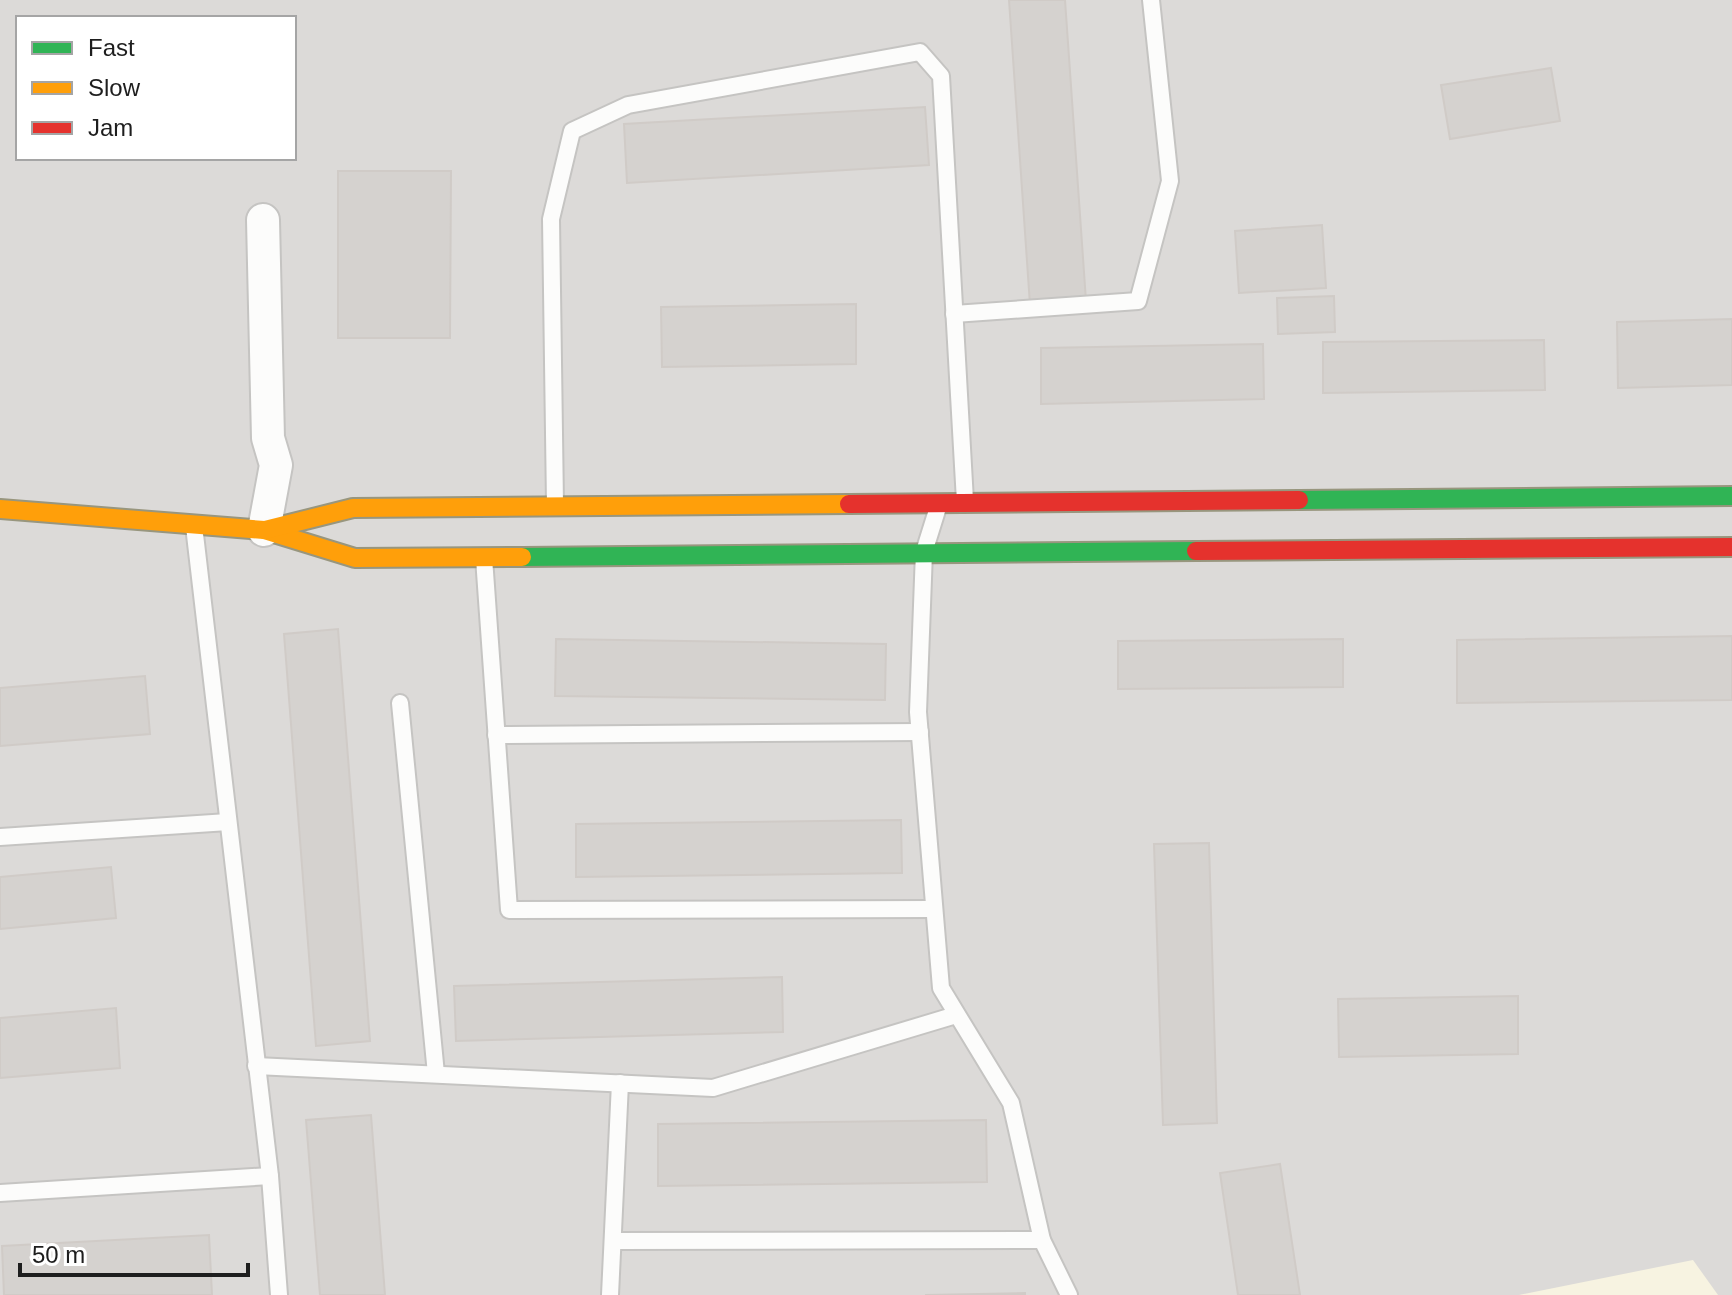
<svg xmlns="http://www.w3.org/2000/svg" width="1732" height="1295" font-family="Helvetica,sans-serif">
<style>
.residential{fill:#dcdad8;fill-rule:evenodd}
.education{fill:#f7f3e1}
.building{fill:#d5d2cf;stroke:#d0cbc7;stroke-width:2}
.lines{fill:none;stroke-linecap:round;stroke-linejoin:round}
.lane-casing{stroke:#c5c4c2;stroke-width:20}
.street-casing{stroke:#c5c4c2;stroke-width:36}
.fast-casing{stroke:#98967e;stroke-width:22}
.slow-casing{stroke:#98967e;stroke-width:22}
.jam-casing{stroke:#98967e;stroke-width:22}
.lane{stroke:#fcfcfb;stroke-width:16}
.street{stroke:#fcfcfb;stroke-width:32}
.fast{stroke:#30b455;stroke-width:18}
.slow{stroke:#ff9f0a;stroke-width:18}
.jam{stroke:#e5322d;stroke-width:18}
</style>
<rect width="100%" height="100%" fill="#edeae6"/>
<path class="residential" d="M0 0H1732V1295H0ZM18 18H294V158H18Z"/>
<path class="education" d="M1693 1260 1718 1295H1519Z"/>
<g class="building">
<path d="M1009 0H1065L1086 301 1030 305Z"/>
<path d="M1551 68 1560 121 1450 139 1441 85Z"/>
<path d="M925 107 929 165 627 183 624 124Z"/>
<path d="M338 171H451L450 338H338Z"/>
<path d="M1322 225 1326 288 1239 293 1235 231Z"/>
<path d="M1334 296 1335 332 1278 334 1277 298Z"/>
<path d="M856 304V364L662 367 661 307Z"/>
<path d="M1732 319V385L1618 388 1617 322Z"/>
<path d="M1544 340 1545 390 1323 393V342Z"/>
<path d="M1263 344 1264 399 1041 404V348Z"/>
<path d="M338 629 370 1041 316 1046 284 634Z"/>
<path d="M1732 636V700L1457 703V640Z"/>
<path d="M556 639 886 644 885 700 555 696Z"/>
<path d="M1343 639V687L1118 689V641Z"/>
<path d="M145 676 150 734 0 746V688Z"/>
<path d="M901 820 902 873 576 877V824Z"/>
<path d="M1209 843 1217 1123 1163 1125 1154 844Z"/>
<path d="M111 867 116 918 0 929V877Z"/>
<path d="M782 977 783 1032 456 1041 454 986Z"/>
<path d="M1518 996V1054L1339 1057 1338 999Z"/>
<path d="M116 1008 120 1068 0 1078V1018Z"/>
<path d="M371 1115 385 1295H320L306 1120Z"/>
<path d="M986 1120 987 1182 658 1186V1124Z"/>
<path d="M1280 1164 1300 1295H1238L1220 1173Z"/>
<path d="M209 1235 212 1295H4L2 1246Z"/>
<path d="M1025 1293V1295H925Z"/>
</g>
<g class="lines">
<defs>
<g id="lane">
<path d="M954 314 1138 301 1170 181 1151 0"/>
<path d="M555 504 551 219 572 131 628 105 920 52 941 76 965 501"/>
<path d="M939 504 924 552 918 712 941 988 1011 1103 1042 1240 1069 1295"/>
<path d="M194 526 270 1176 279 1295"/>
<path d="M484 558 509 910 934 909"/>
<path d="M400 703 436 1074"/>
<path d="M496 735 920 732"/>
<path d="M0 837 228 822"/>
<path d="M256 1066 713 1088 956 1015"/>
<path d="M0 1193 270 1176"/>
<path d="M613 1241 1042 1240"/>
<path d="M610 1295 620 1083"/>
</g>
<path id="street" d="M263 220 268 438 276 465 264 530"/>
<g id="fast">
<path d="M1299 500 1732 496"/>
<path d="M522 557 1196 551"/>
</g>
<g id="slow">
<path d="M0 509 264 530 355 558 522 557"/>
<path d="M265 530 353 508 849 504"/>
</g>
<g id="jam">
<path d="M849 504 1299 500"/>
<path d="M1196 551 1732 547"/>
</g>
</defs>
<use href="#lane" class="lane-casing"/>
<use href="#street" class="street-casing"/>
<use href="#fast" class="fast-casing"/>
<use href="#slow" class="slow-casing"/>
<use href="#jam" class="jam-casing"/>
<use href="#lane" class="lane"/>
<use href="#street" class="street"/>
<use href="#fast" class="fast"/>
<use href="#slow" class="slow"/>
<use href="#jam" class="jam"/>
</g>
<rect x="16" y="16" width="280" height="144" fill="#ffffff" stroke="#a5a5a5" stroke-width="2"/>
<rect x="32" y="42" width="40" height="12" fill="#30b455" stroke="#a5a5a5" stroke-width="2"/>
<text x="88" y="56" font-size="24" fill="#1e1e1e">Fast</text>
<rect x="32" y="82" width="40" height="12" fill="#ff9f0a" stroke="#a5a5a5" stroke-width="2"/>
<text x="88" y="96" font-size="24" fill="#1e1e1e">Slow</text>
<rect x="32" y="122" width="40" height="12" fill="#e5322d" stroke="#a5a5a5" stroke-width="2"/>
<text x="88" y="136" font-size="24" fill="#1e1e1e">Jam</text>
<path d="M20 1263v12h228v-12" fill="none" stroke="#1e1e1e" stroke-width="4"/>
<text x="32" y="1263" font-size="24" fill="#1e1e1e" stroke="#ffffff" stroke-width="6" paint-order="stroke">50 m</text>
</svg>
